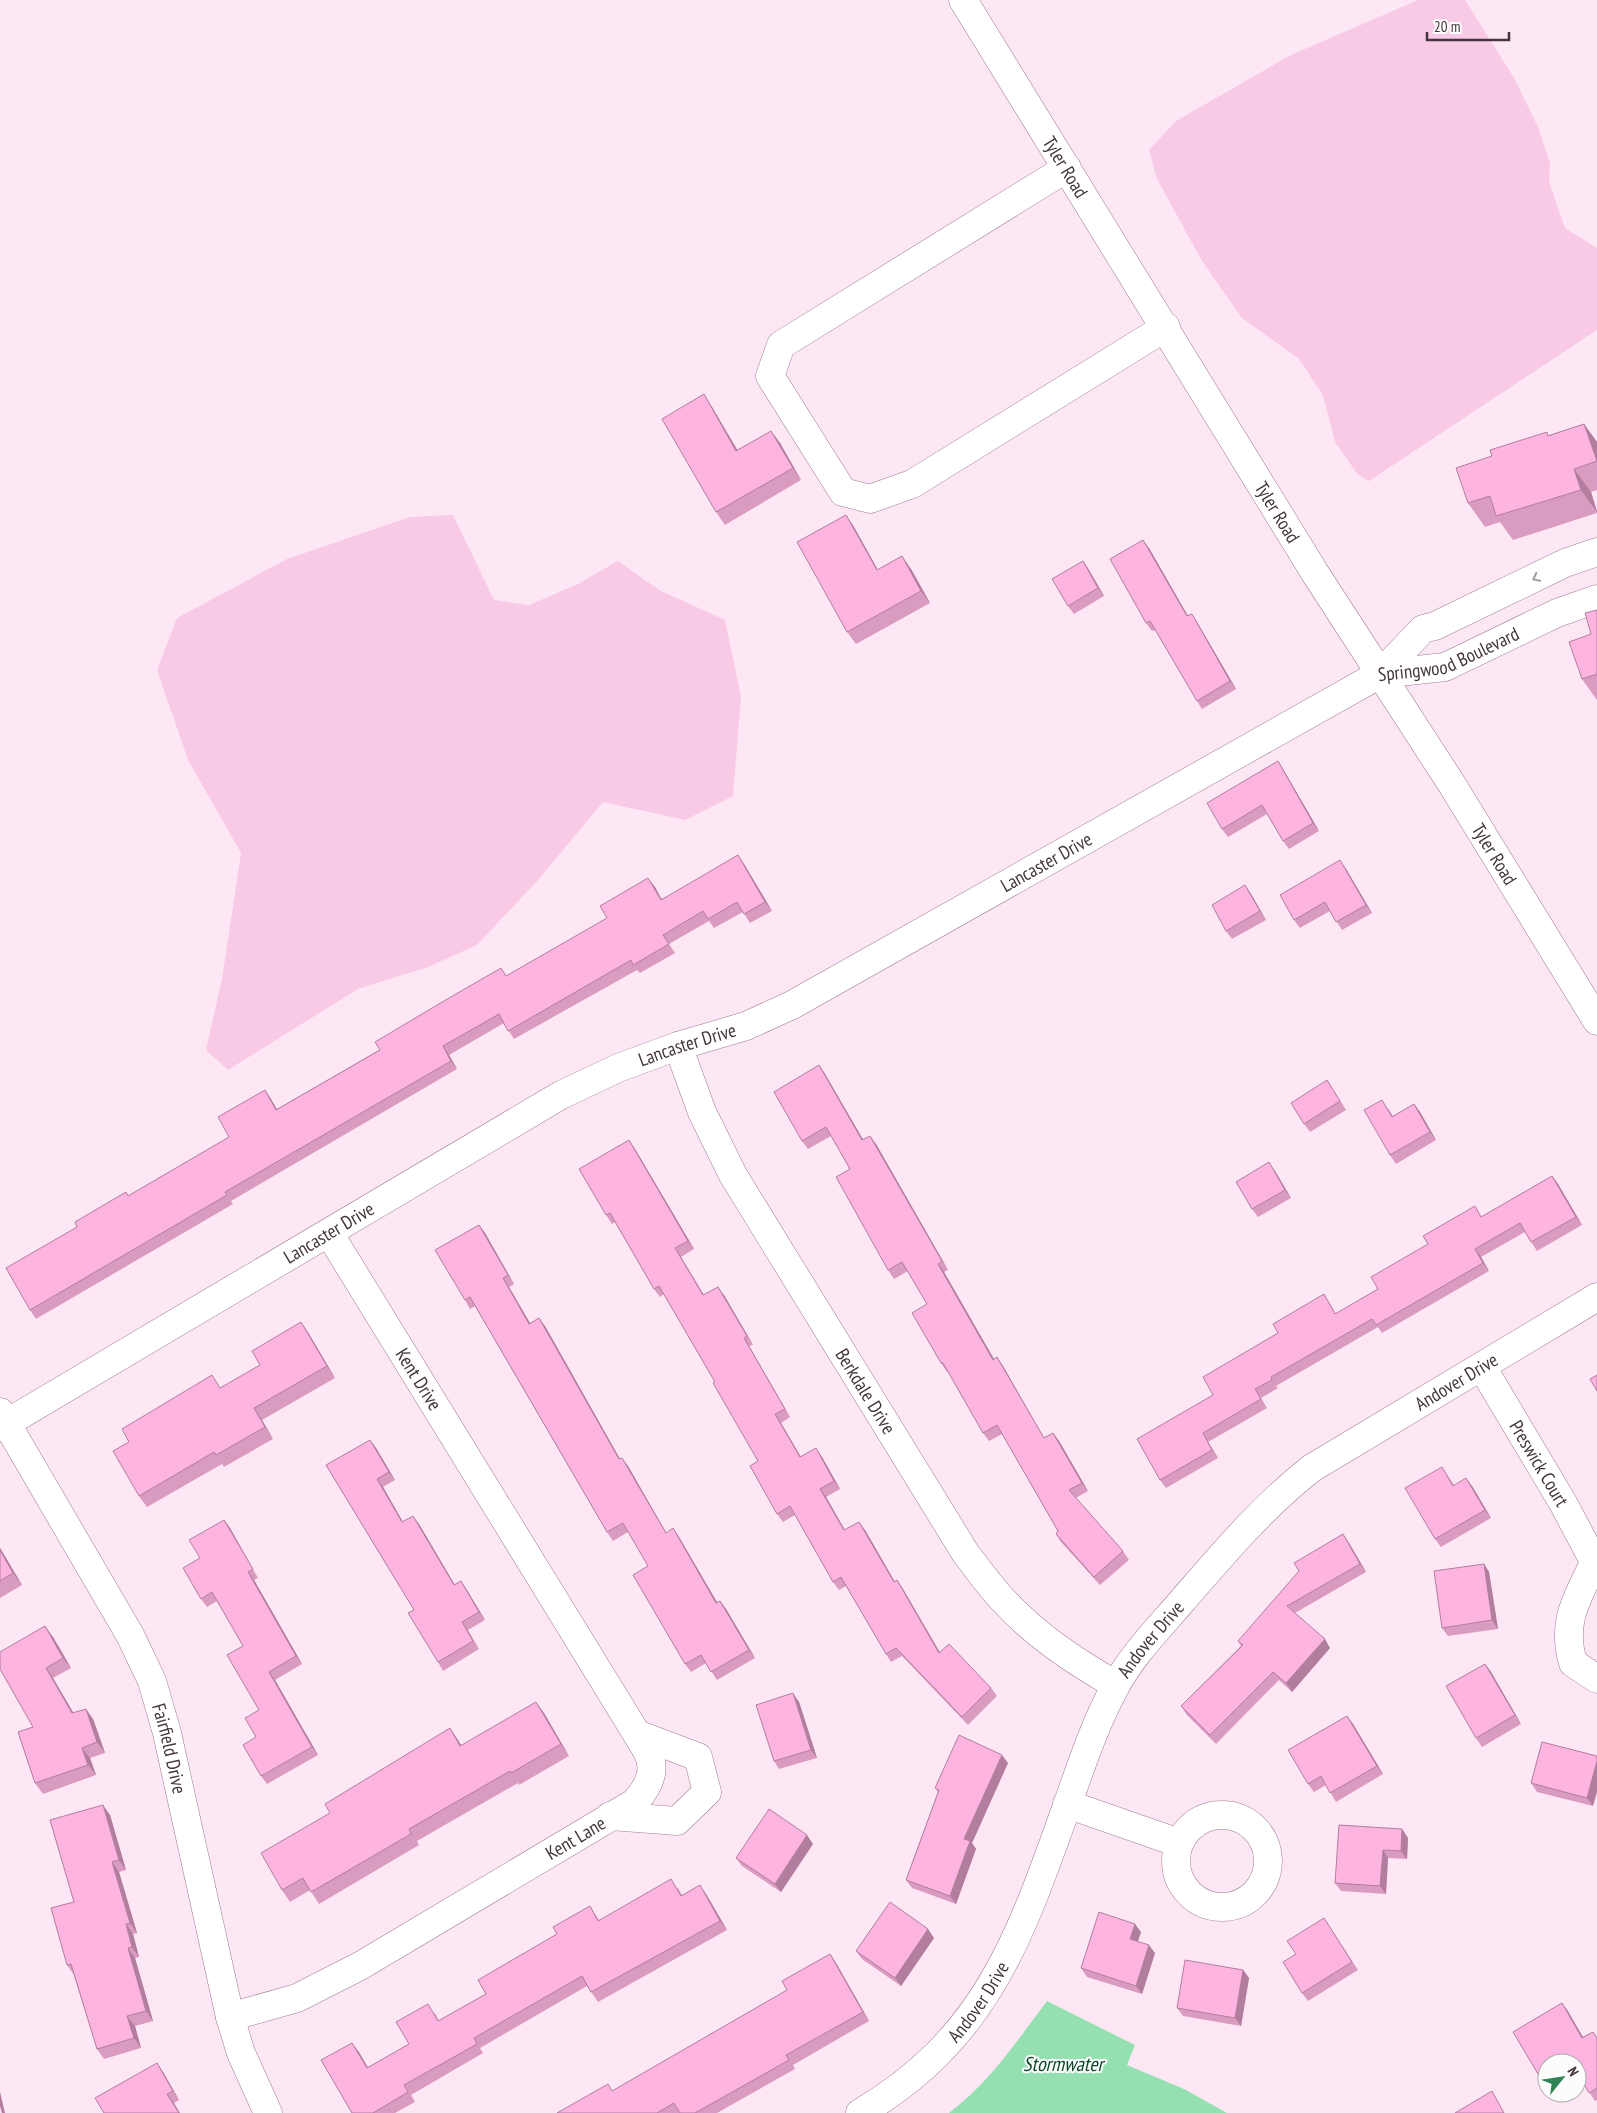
<svg xmlns="http://www.w3.org/2000/svg" width="1597" height="2113" font-family="'PT Sans Narrow',sans-serif">
<style>
.green{fill:#f8cae5}
.water{fill:#94e0b1}
.lines{fill:none;stroke-linecap:round;stroke-linejoin:round}
.minor-casing{stroke:#9d7c8f;stroke-width:29}
.minor{stroke:#fff;stroke-width:28}
.wall{fill:#da9bc1}
.shaded-wall{fill:#b17e9d}
.building{fill:#fdb4e0;stroke:#b17e9d}
.oneway{stroke:#a19a9e}
.labels{text-anchor:middle;dominant-baseline:central;stroke-width:4;stroke-linejoin:round;paint-order:stroke}
.street-label{font-size:19px;fill:#43353d;stroke:#fcfcfc}
.water-label{font-size:20px;font-style:italic;fill:#0c482a;stroke:#fcfcfc}
</style>
<rect width="100%" height="100%" fill="#fee7f4"/>
<g class="green">
<path d="M1418 0H1465L1514 78 1538 127 1550 163 1549 182 1565 228 1597 248V330L1369 481 1358 475 1335 442 1323 395 1299 359 1242 318 1202 261 1157 179 1149 150 1176 121 1291 55Z"/>
<path d="M453 515 494 600 529 605 578 584 618 561 659 590 725 620 741 697 733 796 685 820 603 802 538 880 477 945 428 967 358 989 228 1070 206 1050 222 979 241 853 188 760 157 670 177 618 287 559 410 517Z"/>
</g>
<path class="water" d="M1047 2001 1135 2045 1127 2065 1184 2089 1227 2113H949C989 2083 1017 2041 1047 2001Z"/>
<g class="lines">
<defs>
<g id="minor">
<path id="s1" d="M963 0 1315 573 1451 783 1597 1021"/>
<path d="M1067 168 781 345 770 376 843 492 870 499 912 484 1166 327"/>
<path id="s2" d="M1380 674 1445 667 1557 613 1597 599"/>
<path id="s3" d="M678 1046 702 1112 733 1175 966 1554C978 1569 989 1585 1002 1599 1035 1635 1074 1661 1116 1685"/>
<path id="s4" d="M1482 1367 1563 1503 1597 1567"/>
<path id="s5" d="M0 1412 130 1635 152 1681 167 1733 230 2017 241 2053 268 2113"/>
<path id="s6" d="M0 1427 561 1095 618 1068 678 1046 746 1026 792 1005 1380 674 1423 629 1435 626 1565 563 1597 552"/>
<path d="M1594 1563C1577 1599 1561 1621 1573 1663L1597 1679"/>
<path d="M1067 1804 1179 1843"/>
<circle cx="1222" cy="1861" r="46"/>
<path d="M610 1816 677 1821 707 1792 698 1757 637 1734"/>
<path id="s7" d="M230 2017 297 1998 360 1966 634 1803C649 1787 658 1769 646 1749L329 1233"/>
<path id="s8" d="M860 2113C988 2038 1021 1934 1068 1803 1082 1763 1095 1724 1115 1687 1132 1655 1159 1628 1182 1601 1223 1554 1262 1507 1312 1468L1597 1297"/>
</g>
</defs>
<use href="#minor" class="minor-casing"/>
<use href="#minor" class="minor"/>
</g>
<g class="wall">
<path d="M712 407 737 450 771 431 780 443 801 480 725 525 716 512Z"/>
<path d="M1584 424 1597 442V490L1591 492 1597 511V513L1513 540 1500 522 1485 527 1468 503 1492 456 1549 435Z"/>
<path d="M846 515 854 527 878 570 911 569 930 603 856 644 847 632Z"/>
<path d="M1149 548 1188 616 1197 622 1236 689 1202 709 1197 701 1156 630 1152 631 1146 623Z"/>
<path d="M1083 561 1089 570 1104 596 1074 614 1068 606Z"/>
<path d="M1597 610V700L1582 679Z"/>
<path d="M1278 761 1283 769 1319 831 1289 849 1283 841 1267 814 1228 837 1222 829Z"/>
<path d="M744 864 772 911 750 923 743 912 714 928 709 921 669 944 675 953 640 973 637 970 514 1039 504 1023 449 1055 457 1069 231 1201 233 1204 36 1319 30 1310 128 1196 229 1137 265 1090 277 1109 607 918 655 887 661 899Z"/>
<path d="M1346 869 1372 913 1342 930 1330 911 1300 928 1294 920Z"/>
<path d="M1245 885 1251 894 1266 920 1232 939 1226 931Z"/>
<path d="M819 1065 825 1074 863 1140 876 1144 948 1270 944 1272 994 1359 1003 1366 1044 1438 1053 1433 1059 1441 1088 1491 1076 1498 1123 1551 1129 1560 1100 1585 1061 1542 1056 1534 1058 1531 1002 1434 989 1441 983 1433 948 1371 947 1372 941 1363 927 1304 908 1271 894 1279 888 1270 850 1169 831 1136 808 1149 802 1141Z"/>
<path d="M1333 1089 1346 1110 1310 1132 1304 1124Z"/>
<path d="M1414 1104 1420 1112 1436 1140 1396 1164 1390 1155 1388 1108 1393 1116Z"/>
<path d="M635 1149 694 1249 681 1257 704 1295H724L753 1345 749 1346 790 1417 781 1423 801 1457H822L840 1489 826 1497 845 1530H865L895 1582 897 1580 903 1589 940 1652 991 1688 997 1696 968 1725 902 1656 891 1662 886 1654 846 1586 839 1590 833 1582 795 1515 783 1522 777 1514 758 1461 715 1382 664 1294 660 1297 654 1289 615 1222 612 1224 606 1215Z"/>
<path d="M1275 1171 1291 1198 1258 1217 1252 1209Z"/>
<path d="M1552 1176 1558 1184 1582 1225 1537 1251 1525 1232 1481 1257 1489 1271 1382 1333 1378 1327 1276 1386 1278 1388 1261 1398 1267 1408 1208 1442 1218 1458 1166 1488 1160 1480 1213 1395 1278 1333 1324 1294 1336 1314 1378 1289 1482 1217Z"/>
<path d="M479 1225 485 1233 514 1284 509 1287 530 1323 545 1326 620 1459 628 1466 666 1533 679 1537 717 1602 720 1601 726 1609 755 1658 717 1680 706 1663 691 1672 685 1664 648 1566 628 1532 613 1541 607 1532 475 1306 470 1309 465 1300Z"/>
<path d="M301 1322 309 1334 335 1378 262 1420 273 1439 224 1467 222 1464 147 1507 139 1496 221 1388 260 1365Z"/>
<path d="M370 1440 376 1448 395 1480 383 1487 403 1522 419 1524 455 1585 461 1581 485 1620 468 1630 479 1649 443 1671 438 1662 414 1610 326 1465Z"/>
<path d="M1442 1467 1454 1485 1472 1486 1491 1518 1441 1547 1435 1539Z"/>
<path d="M224 1520 230 1528 258 1578 254 1580 302 1664 275 1680 318 1755 267 1784 261 1776 256 1737 259 1710 243 1646 217 1601 207 1607 201 1599 200 1558Z"/>
<path d="M1349 1543 1366 1572 1295 1613 1330 1648 1292 1692 1279 1680 1216 1744 1187 1715 1181 1706 1241 1646 1238 1641Z"/>
<path d="M0 1548 22 1585 0 1598Z"/>
<path d="M1484 1564 1489 1572 1498 1629 1448 1636 1442 1628Z"/>
<path d="M53 1637 71 1668 53 1678 73 1713 93 1719 105 1753 90 1758 96 1775 43 1794 35 1783 33 1727Z"/>
<path d="M1485 1664 1491 1672 1521 1724 1482 1747 1476 1738Z"/>
<path d="M799 1702 817 1758 779 1769 774 1761Z"/>
<path d="M544 1713 569 1756 519 1785 518 1783 417 1841 419 1845 319 1904 310 1890 290 1902 282 1890 330 1813 450 1728 461 1745Z"/>
<path d="M1347 1716 1353 1724 1383 1774 1336 1802 1326 1785 1314 1792 1308 1784Z"/>
<path d="M1597 1756 1593 1806 1537 1792 1531 1783Z"/>
<path d="M1008 1763 972 1843 976 1849 956 1904 912 1888 906 1880 938 1792 935 1788Z"/>
<path d="M110 1815 126 1870 119 1872 137 1933 133 1934 139 1957 135 1958 153 2021 135 2026 141 2048 104 2059 97 2049 74 1975 67 1965 74 1902Z"/>
<path d="M1402 1829 1408 1838 1407 1859 1388 1858 1386 1894 1341 1891 1335 1883Z"/>
<path d="M813 1844 781 1892 742 1866 736 1858Z"/>
<path d="M678 1888 682 1895 706 1894 727 1930 598 2002 587 1986 480 2048 483 2053 411 2095 415 2102 395 2113H352V2043L368 2068 409 2044 435 2013 439 2021 486 1994 590 1906 599 1920Z"/>
<path d="M1324 1918 1358 1970 1308 2001 1302 1993 1296 1954Z"/>
<path d="M1141 1932 1138 1941 1155 1953 1142 1994 1087 1977 1081 1968Z"/>
<path d="M934 1938 901 1986 862 1959 856 1951Z"/>
<path d="M830 1954 836 1963 869 2021 793 2065 795 2069 717 2113H680V2112L679 2113H557L613 2091 787 1990Z"/>
<path d="M1243 1970 1249 1978 1241 2026 1183 2016 1177 2008Z"/>
<path d="M1562 2003 1583 2037 1593 2032 1597 2037V2100L1595 2101 1584 2084 1577 2088V2063Z"/>
<path d="M157 2063 163 2072 179 2100 174 2103 104 2113Z"/>
<path d="M1549 2093H1568L1555 2101Z"/>
</g>
<g class="shaded-wall">
<path d="M704 394 712 407 745 463 736 451Z"/>
<path d="M1584 424 1597 442V462Z"/>
<path d="M771 431 780 443 801 480 793 468Z"/>
<path d="M1574 469 1591 492 1597 512 1581 490Z"/>
<path d="M846 515 854 527 885 583 877 570Z"/>
<path d="M1143 540 1149 548 1193 625 1187 616Z"/>
<path d="M902 556 911 569 930 603 921 591Z"/>
<path d="M1083 561 1089 570 1104 596 1098 588Z"/>
<path d="M1192 614 1197 622 1236 689 1230 681Z"/>
<path d="M1278 761 1283 769 1319 831 1313 823Z"/>
<path d="M738 855 744 864 772 911 765 902Z"/>
<path d="M1340 860 1346 869 1372 913 1366 905Z"/>
<path d="M648 878 655 887 667 909 661 900Z"/>
<path d="M1245 885 1251 894 1266 920 1260 911Z"/>
<path d="M443 1046 449 1055 457 1069 451 1061Z"/>
<path d="M819 1065 825 1074 868 1148 862 1140Z"/>
<path d="M265 1090 271 1099 282 1119 276 1110Z"/>
<path d="M1414 1104 1420 1112 1436 1140 1430 1132Z"/>
<path d="M870 1136 876 1144 948 1270 942 1261Z"/>
<path d="M629 1140 635 1149 694 1249 688 1241Z"/>
<path d="M1269 1162 1275 1171 1291 1198 1285 1190Z"/>
<path d="M1552 1176 1558 1184 1582 1225 1576 1217Z"/>
<path d="M479 1225 485 1233 514 1284 508 1275Z"/>
<path d="M675 1248 681 1257 709 1304 703 1295Z"/>
<path d="M1475 1249 1481 1257 1489 1271 1483 1263Z"/>
<path d="M938 1264 944 1272 999 1368 993 1360Z"/>
<path d="M503 1278 509 1287 535 1332 529 1324Z"/>
<path d="M718 1287 724 1295 753 1345 747 1336Z"/>
<path d="M539 1318 545 1326 625 1468 619 1459Z"/>
<path d="M301 1322 309 1334 335 1378 327 1366Z"/>
<path d="M744 1338 749 1346 790 1417 785 1409Z"/>
<path d="M997 1357 1003 1366 1049 1447 1044 1438Z"/>
<path d="M254 1408 262 1420 273 1439 265 1427Z"/>
<path d="M775 1414 781 1423 806 1466 800 1457Z"/>
<path d="M1053 1433 1059 1441 1088 1491 1082 1483Z"/>
<path d="M1203 1433 1208 1442 1218 1458 1212 1450Z"/>
<path d="M370 1440 376 1448 395 1480 389 1472Z"/>
<path d="M816 1448 822 1457 840 1489 834 1481Z"/>
<path d="M622 1458 628 1466 671 1541 666 1533Z"/>
<path d="M1466 1478 1472 1486 1491 1518 1485 1510Z"/>
<path d="M377 1479 383 1487 408 1531 402 1522Z"/>
<path d="M820 1489 826 1497 850 1539 844 1530Z"/>
<path d="M413 1516 419 1524 460 1594 454 1585Z"/>
<path d="M224 1520 230 1528 258 1578 253 1569Z"/>
<path d="M859 1522 865 1530 900 1591 894 1582Z"/>
<path d="M673 1528 679 1537 722 1611 716 1603Z"/>
<path d="M1343 1534 1349 1543 1366 1572 1360 1564Z"/>
<path d="M0 1548 22 1585 13 1573 0 1550Z"/>
<path d="M1484 1564 1489 1572 1498 1629 1492 1620Z"/>
<path d="M248 1572 254 1580 302 1664 296 1656Z"/>
<path d="M897 1580 903 1589 945 1662 939 1653Z"/>
<path d="M461 1581 467 1590 485 1620 479 1612Z"/>
<path d="M720 1601 726 1609 755 1658 749 1650Z"/>
<path d="M45 1626 53 1637 71 1668 63 1658Z"/>
<path d="M1325 1639 1330 1648 1292 1692 1286 1683Z"/>
<path d="M1485 1664 1491 1672 1521 1724 1515 1715Z"/>
<path d="M46 1668 53 1678 80 1724 72 1713Z"/>
<path d="M269 1672 275 1680 318 1755 312 1747Z"/>
<path d="M793 1693 799 1702 817 1758 811 1750Z"/>
<path d="M536 1702 544 1713 569 1756 561 1744Z"/>
<path d="M86 1709 93 1719 105 1753 97 1742Z"/>
<path d="M1347 1716 1353 1724 1383 1774 1377 1766Z"/>
<path d="M450 1728 458 1740 468 1757 460 1746Z"/>
<path d="M82 1748 90 1758 96 1775 88 1765Z"/>
<path d="M1002 1755 1008 1763 972 1843 976 1849 956 1904 950 1896 964 1839Z"/>
<path d="M1597 1761V1792L1593 1806 1587 1798Z"/>
<path d="M103 1805 110 1815 126 1870 119 1860Z"/>
<path d="M1402 1829 1408 1838 1407 1859 1401 1851Z"/>
<path d="M807 1835 813 1844 781 1892 775 1884Z"/>
<path d="M1383 1850 1388 1858 1386 1894 1380 1886Z"/>
<path d="M112 1862 119 1872 137 1933 130 1923Z"/>
<path d="M700 1885 706 1894 727 1930 720 1921Z"/>
<path d="M126 1924 133 1934 139 1957 132 1947Z"/>
<path d="M1135 1924 1141 1932 1136 1947 1130 1939Z"/>
<path d="M928 1929 934 1938 901 1986 895 1978Z"/>
<path d="M1149 1945 1155 1953 1142 1994 1136 1986Z"/>
<path d="M128 1948 135 1958 153 2021 146 2011Z"/>
<path d="M830 1954 836 1963 869 2021 863 2012Z"/>
<path d="M1243 1970 1249 1978 1241 2026 1235 2018Z"/>
<path d="M1562 2003 1568 2011 1588 2046 1582 2038Z"/>
<path d="M127 2016 135 2026 141 2048 134 2038Z"/>
<path d="M352 2043 359 2052 374 2078 367 2068Z"/>
<path d="M157 2063 163 2072 179 2100 173 2091Z"/>
<path d="M0 2092 5 2113H2L0 2106Z"/>
<path d="M167 2094 174 2103 180 2113H179Z"/>
</g>
<g class="building">
<path d="M704 394 736 451 771 431 793 468 716 512 662 419Z"/>
<path d="M1584 424 1597 461 1574 469 1581 490 1496 516 1490 496 1468 503 1456 468 1492 456 1490 450 1547 432 1548 436Z"/>
<path d="M846 515 877 570 902 556 921 591 847 632 797 542Z"/>
<path d="M1143 540 1187 616 1192 614 1230 681 1197 701 1150 621 1146 623 1110 559Z"/>
<path d="M1083 561 1098 588 1068 606 1052 579Z"/>
<path d="M1597 610V674L1582 679 1569 642 1591 634 1585 613Z"/>
<path d="M1278 761 1313 823 1283 841 1262 805 1222 829 1207 803Z"/>
<path d="M738 855 765 902 744 914 737 902 708 919 703 911 663 935 669 944 633 965 631 960 508 1031 499 1014 443 1046 451 1061 225 1192 227 1195 30 1310 6 1268 77 1227 75 1222 126 1192 128 1196 229 1137 218 1117 265 1090 276 1110 380 1050 375 1042 449 998 501 968 506 976 607 918 600 906 648 878 661 900Z"/>
<path d="M1340 860 1366 905 1336 922 1325 902 1294 920 1280 895Z"/>
<path d="M1245 885 1260 911 1226 931 1212 905Z"/>
<path d="M819 1065 862 1140 870 1136 942 1261 938 1264 993 1360 997 1357 1044 1438 1053 1433 1082 1483 1069 1490 1123 1551 1094 1577 1056 1534 1058 1531 997 1425 983 1433 943 1363H941L912 1313 927 1304 902 1262 888 1270 869 1236 836 1177 850 1169 826 1127 802 1141 774 1092Z"/>
<path d="M1327 1080 1340 1101 1304 1124 1291 1103Z"/>
<path d="M1382 1100 1392 1117 1414 1104 1430 1132 1390 1155 1364 1110Z"/>
<path d="M629 1140 688 1241 675 1248 703 1295 718 1287 747 1336 744 1338 785 1409 775 1414 800 1457 816 1448 834 1481 820 1489 844 1530 859 1522 894 1582 897 1580 939 1653 949 1644 991 1688 962 1717 896 1648 886 1654 841 1577 833 1582 790 1506 777 1514 750 1466 758 1461 713 1383 715 1382 659 1286 654 1289 610 1213 606 1215 579 1169Z"/>
<path d="M1269 1162 1285 1190 1252 1209 1236 1182Z"/>
<path d="M1552 1176 1576 1217 1531 1242 1520 1223 1475 1249 1483 1263 1376 1325 1372 1319 1271 1377 1272 1380 1255 1389 1261 1399 1203 1433 1212 1450 1160 1480 1137 1439 1213 1395 1203 1377 1278 1333 1273 1324 1324 1294 1335 1314 1378 1289 1371 1277 1428 1244 1423 1236 1475 1206 1481 1217Z"/>
<path d="M479 1225 508 1275 503 1278 529 1324 539 1318 619 1459 622 1458 666 1533 673 1528 716 1603 720 1601 749 1650 711 1672 701 1655 685 1664 633 1575 648 1566 623 1523 607 1532 470 1297 465 1300 435 1250Z"/>
<path d="M301 1322 327 1366 254 1408 265 1427 216 1455 214 1452 139 1496 113 1451 129 1442 122 1429 212 1375 220 1388 260 1365 252 1351Z"/>
<path d="M1597 1375V1391L1590 1379Z"/>
<path d="M370 1440 389 1472 377 1479 402 1522 413 1516 454 1585 461 1581 479 1612 462 1622 473 1641 438 1662 408 1613 414 1610 326 1465Z"/>
<path d="M1442 1467 1453 1486 1466 1478 1485 1510 1435 1539 1405 1488Z"/>
<path d="M224 1520 253 1569 248 1572 296 1656 269 1672 312 1747 261 1776 243 1745 256 1737 245 1718 259 1710 227 1655 243 1646 212 1592 201 1599 183 1568 200 1558 189 1540Z"/>
<path d="M1343 1534 1360 1564 1287 1606 1325 1639 1286 1683 1273 1672 1210 1735 1181 1706 1243 1645 1238 1641 1299 1571 1294 1563Z"/>
<path d="M0 1550 13 1573 0 1581Z"/>
<path d="M1484 1564 1492 1620 1442 1628 1434 1571Z"/>
<path d="M45 1626 63 1658 46 1668 72 1713 86 1709 97 1742 82 1748 88 1765 35 1783 18 1732 33 1727 0 1669V1652Z"/>
<path d="M1485 1664 1515 1715 1476 1738 1446 1686Z"/>
<path d="M793 1693 811 1750 774 1761 756 1705Z"/>
<path d="M536 1702 561 1744 511 1773 510 1771 409 1829 411 1834 311 1892 303 1878 282 1890 261 1853 330 1813 325 1804 450 1728 460 1746Z"/>
<path d="M1347 1716 1377 1766 1330 1793 1321 1776 1308 1784 1288 1750Z"/>
<path d="M959 1735 1002 1755 964 1839 970 1841 950 1896 906 1880 939 1790 935 1788Z"/>
<path d="M1542 1742 1597 1756V1761L1587 1798 1531 1783Z"/>
<path d="M103 1805 119 1860 112 1862 130 1923 126 1924 132 1947 128 1948 146 2011 127 2016 134 2038 97 2049 71 1964 67 1965 51 1908 74 1902 50 1820Z"/>
<path d="M769 1809 807 1835 775 1884 736 1858Z"/>
<path d="M1339 1825 1402 1829 1401 1851 1383 1850 1380 1886 1335 1883Z"/>
<path d="M671 1879 681 1896 700 1885 720 1921 591 1992 582 1976 474 2038 477 2044 404 2085 408 2092 373 2113H352L321 2060 352 2043 367 2068 409 2044 396 2022 428 2004 438 2021 486 1994 478 1980 557 1934 553 1927 590 1906 598 1921Z"/>
<path d="M890 1902 928 1929 895 1978 856 1951Z"/>
<path d="M1099 1912 1135 1924 1130 1939 1149 1945 1136 1986 1081 1968Z"/>
<path d="M1324 1918 1352 1962 1302 1993 1283 1962 1296 1954 1287 1941Z"/>
<path d="M830 1954 863 2012 786 2055 789 2060 695 2113H680L674 2103 657 2113H557L608 2084 612 2091 787 1990 782 1981Z"/>
<path d="M1185 1960 1243 1970 1235 2018 1177 2008Z"/>
<path d="M1562 2003 1582 2038 1593 2032 1597 2038V2088L1589 2093 1579 2075 1577 2076V2063H1547V2089L1513 2032Z"/>
<path d="M157 2063 173 2091 167 2094 179 2113H104L95 2098Z"/>
<path d="M1492 2091 1504 2113H1455Z"/>
</g>
<defs><path id="oneway-chevron" d="M-2-3.5L2.5 0L-2 3.5" fill="none" stroke-width="1.6" stroke-linecap="round" stroke-linejoin="round" transform="scale(1.25)"/></defs>
<use class="oneway" href="#oneway-chevron" transform="translate(1536 578) rotate(154)"/>
<g class="labels">
<g class="street-label">
<text stroke="none"><textPath href="#s1" startOffset="196">Tyler Road</textPath></text>
<text stroke="none"><textPath href="#s1" startOffset="601">Tyler Road</textPath></text>
<text stroke="none"><textPath href="#s2" startOffset="72">Springwood Boulevard</textPath></text>
<text stroke="none"><textPath href="#s1" startOffset="1006">Tyler Road</textPath></text>
<text stroke="none"><textPath href="#s6" startOffset="1192">Lancaster Drive</textPath></text>
<text stroke="none"><textPath href="#s6" startOffset="788">Lancaster Drive</textPath></text>
<text stroke="none"><textPath href="#s6" startOffset="382">Lancaster Drive</textPath></text>
<text transform="translate(419 1379) rotate(58)">Kent Drive</text>
<text stroke="none"><textPath href="#s8" startOffset="972">Andover Drive</textPath></text>
<text stroke="none"><textPath href="#s3" startOffset="394">Berkdale Drive</textPath></text>
<text stroke="none"><textPath href="#s4" startOffset="112">Preswick Court</textPath></text>
<text stroke="none"><textPath href="#s8" startOffset="568">Andover Drive</textPath></text>
<text stroke="none"><textPath href="#s5" startOffset="379">Fairfield Drive</textPath></text>
<text stroke="none"><textPath href="#s7" startOffset="391">Kent Lane</textPath></text>
<text stroke="none"><textPath href="#s8" startOffset="164">Andover Drive</textPath></text>
</g>
<g class="water-label">
<text x="1063" y="2064">Stormwater</text>
</g>
</g>
<g transform="translate(1562 2078) rotate(60)"><circle r="24" fill="#fcfcfc" stroke="#b2acb0"/>
<path d="M0-4L9 19L0 12L-9 19Z" fill="#2f8355"/>
<text y="-8" font-size="14" font-weight="bold" text-anchor="middle" fill="#43353d">N</text>
</g>
<path d="M1427 32v8h82v-8" fill="none" stroke="#43353d" stroke-width="2.5"/>
<text x="1434" y="32" font-size="15" fill="#43353d" stroke="#fcfcfc" stroke-width="4" paint-order="stroke">20 m</text>
</svg>
